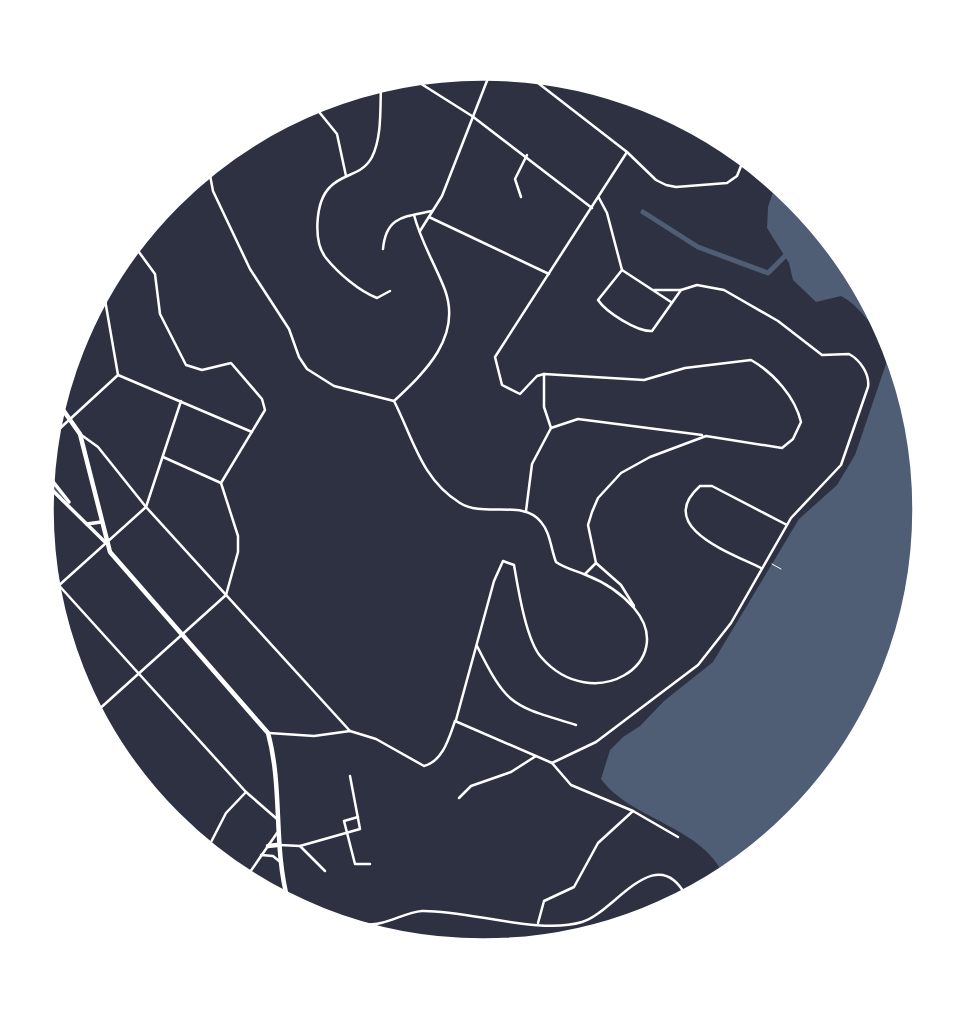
<svg xmlns="http://www.w3.org/2000/svg" width="966" height="1019" font-family="Signika,sans-serif">
<style>
.water{fill:#4f5d75}
.lines{fill:none;stroke-linecap:round;stroke-linejoin:round}
.canal{stroke:#4f5d75;stroke-width:5}
.path{stroke:#fff;stroke-width:1}
.minor{stroke:#fff;stroke-width:2.5}
.tertiary{stroke:#fff;stroke-width:3.5}
.primary{stroke:#fff;stroke-width:4.5}
.rim{fill:none;stroke:#fff;stroke-width:3.5}
</style>
<rect width="100%" height="100%" fill="#2d3142"/>
<path class="water" d="M776 183 796 197 892 340 926 509 892 679 796 823 722 872C700 827 629 818 601 779L610 750 623 737 640 726 664 701 713 662 799 519 837 485 855 455 888 358 884 333C869 327 862 307 841 296L816 302 793 280 789 263 767 228 768 207Z"/>
<g class="lines">
<g class="canal">
<path d="M643 212 698 247 768 273 785 256"/>
<path d="M46 480 60 496"/>
</g>
<path class="path" d="M772 564 781 569"/>
<g class="minor">
<path d="M529 76 627 152 656 180 666 185 676 187 727 183 737 176 743 161"/>
<path d="M415 80 472 116 592 208"/>
<path d="M381 87C380 109 382 137 372 157 362 176 343 173 330 187 315 202 313 242 326 258 338 273 359 291 377 298L390 291"/>
<path d="M311 102 337 134 346 176"/>
<path d="M209 170 213 191 250 269 289 329 299 357 307 369 334 386 394 401C413 438 421 479 460 503 483 518 524 499 541 522 550 532 551 549 556 562 566 569 575 570 586 575 604 582 621 593 634 608 680 662 593 717 541 657 526 640 518 588 514 565L503 561 494 581 456 720"/>
<path d="M521 197 515 179 527 155"/>
<path d="M429 217 549 274"/>
<path d="M420 231 442 196 492 68"/>
<path d="M383 249C386 216 404 217 432 211"/>
<path d="M622 270 671 302"/>
<path d="M654 290H681"/>
<path d="M544 374V407L551 428 578 419 702 435"/>
<path d="M118 375 252 432"/>
<path d="M394 401C425 372 462 337 445 290 435 264 421 242 414 215"/>
<path d="M56 432 118 375 104 294"/>
<path d="M80 434 98 447 146 507 350 731"/>
<path d="M163 457 221 483"/>
<path d="M526 511 532 464 551 428"/>
<path d="M596 563 621 585 634 606"/>
<path d="M761 568C731 553 654 527 700 486H712L787 525"/>
<path d="M585 574 596 563 588 525 592 512 598 498 621 473 650 457 706 436 782 448 793 439 801 422C795 397 774 373 751 360L685 368 644 380 544 374 537 376 520 394 502 385 495 357 627 152"/>
<path d="M54 580 246 792 277 819"/>
<path d="M56 588 146 507 181 401"/>
<path d="M477 646C508 708 512 705 576 725"/>
<path d="M96 712 226 595 238 552V536L221 483 265 410 262 399 231 363 202 370 186 365 160 314 155 274 136 248"/>
<path d="M269 733 314 736 350 731 376 739 424 766C443 761 449 738 455 721L552 763 596 742 698 665 731 623 791 518 841 465 868 387C870 374 860 360 849 354L822 355 778 321 724 290 697 285 681 290 652 331C637 332 606 312 598 300L622 270 607 213 599 198"/>
<path d="M118 745 138 775"/>
<path d="M552 763 571 785 633 811 678 837"/>
<path d="M459 798 471 786 511 772 536 756"/>
<path d="M358 817 344 821 355 864H370"/>
<path d="M280 845 300 846 360 829 350 776"/>
<path d="M300 846 325 871"/>
<path d="M208 848 226 813 246 792"/>
<path d="M261 855 273 856 279 861"/>
<path d="M248 875 277 833"/>
<path d="M287 900 313 918"/>
<path d="M538 923 544 901 574 887 598 843 633 811"/>
<path d="M344 924C356 925 369 926 381 923 395 920 408 912 422 911 468 910 539 935 582 922 614 913 656 839 686 896"/>
</g>
<g class="tertiary">
<path d="M47 474 69 502"/>
<path d="M45 483 106 543"/>
<path d="M87 524 101 522"/>
</g>
<g class="primary">
<path d="M61 407 80 434 110 552 268 733C283 788 273 846 288 901"/>
<path d="M268 846 277 845"/>
</g>
</g>
<path d="M0 0H966V1019H0ZM482 79H484A430 430 0 0 1 914 509V510A430 430 0 0 1 484 940H482A430 430 0 0 1 52 510V509A430 430 0 0 1 482 79Z" fill="#fff" fill-rule="evenodd"/>
<path class="rim" d="M482 79H484A430 430 0 0 1 914 509V510A430 430 0 0 1 484 940H482A430 430 0 0 1 52 510V509A430 430 0 0 1 482 79Z"/>
</svg>
